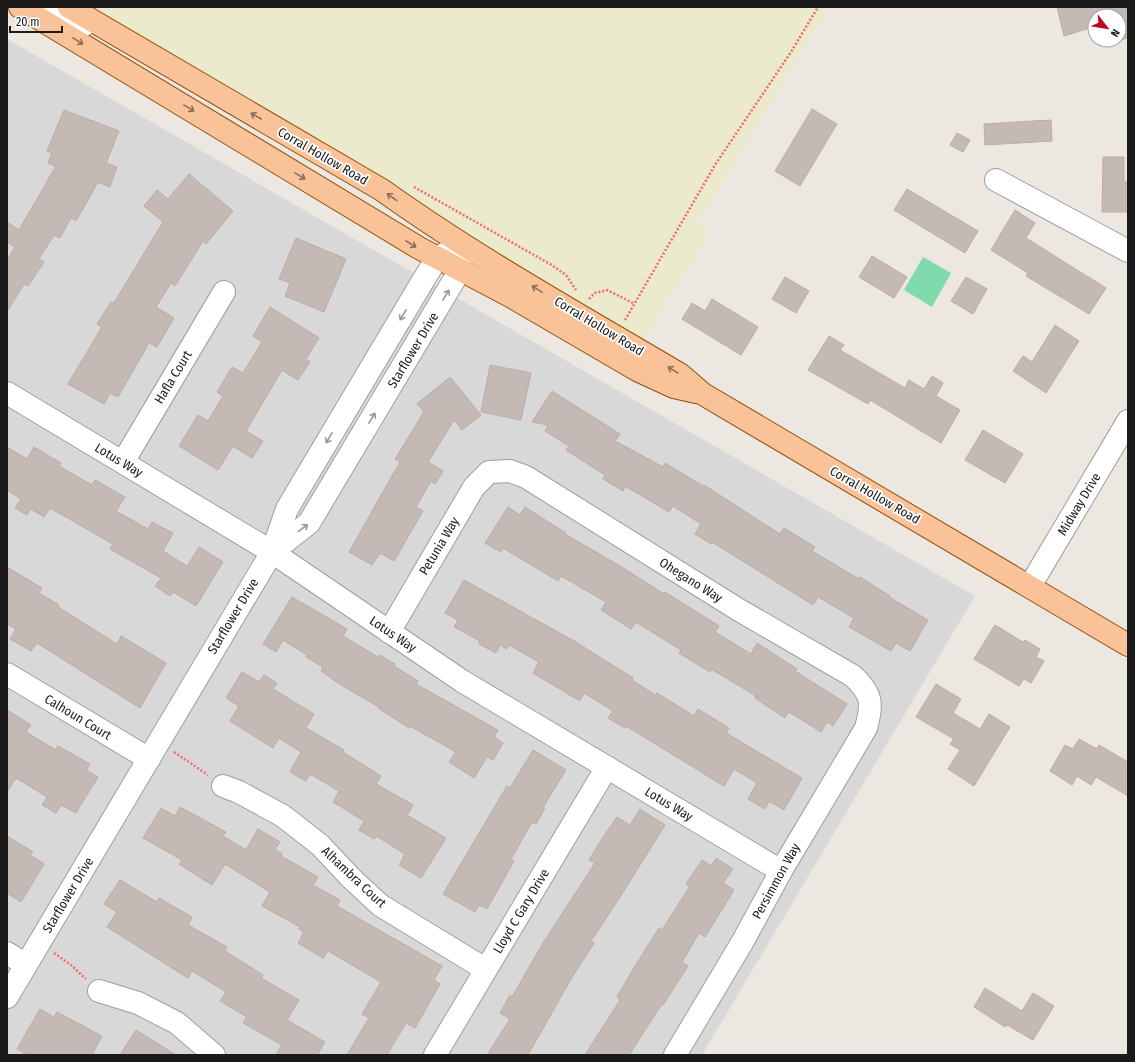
<svg xmlns="http://www.w3.org/2000/svg" width="1135" height="1062" font-family="'Fira Sans Condensed',sans-serif">
<style>
.residential{fill:#d9d8d8}
.farmland{fill:#eceacc}
.pitch{fill:#7fdbab}
.building{fill:#c4b9b4;stroke:#beaba4}
.lines{fill:none;stroke-linecap:round;stroke-linejoin:round}
.minor-casing{stroke:#9f9f9f;stroke-width:24}
.major-casing{stroke:#8f4e03;stroke-width:24}
.path{stroke:#f6686d;stroke-width:2.5;stroke-dasharray:2 2;stroke-linecap:butt}
.minor{stroke:#fff;stroke-width:22}
.major{stroke:#f9c299;stroke-width:22}
.oneway{stroke:#8a6e5a}
.oneway2{stroke:#989898}
.labels{text-anchor:middle;dominant-baseline:central;stroke-width:3.5;stroke-linejoin:round;paint-order:stroke}
.street-label{font-size:13px;fill:#1b1b1b;stroke:#fff}
</style>
<rect width="100%" height="100%" fill="#ede7e1"/>
<path class="residential" d="M7 39 975 596 702 1055H7Z"/>
<path class="farmland" d="M82 7H829L697 224 710 233 640 345Z"/>
<path class="pitch" d="M923 257 951 273 932 307 904 290Z"/>
<g class="building">
<path d="M1057 7H1128V38L1108 43 1107 40H1119V16H1095V35L1092 36 1090 28 1064 36Z"/>
<path d="M812 109 837 124 800 186 775 171Z"/>
<path d="M64 110 119 131 106 163 117 167 110 187 98 182 76 221 71 218 60 238 54 235 39 259 44 262 28 286 24 284 7 312V260L15 247 7 242V222L19 230 56 166 48 163 52 153 47 151Z"/>
<path d="M1051 120 1052 141 985 145 984 124Z"/>
<path d="M957 133 970 140 963 152 950 145Z"/>
<path d="M1103 157H1124V182H1128V212H1102Z"/>
<path d="M189 174 233 211 206 244 203 241 175 286 171 283 156 307 174 318 157 347 149 343 118 397 110 393 104 404 68 384 102 327 97 324 111 302 114 303 163 222 144 206 157 190 168 199Z"/>
<path d="M907 189 978 231 965 253 894 210Z"/>
<path d="M1015 210 1035 223 1026 238 1106 288 1089 314 1026 276 1028 273 991 250Z"/>
<path d="M296 238 346 259 324 312 285 296 290 283 279 279Z"/>
<path d="M872 256 907 277 894 298 859 277Z"/>
<path d="M785 277 809 291 796 313 772 299Z"/>
<path d="M966 277 987 289 973 314 951 301Z"/>
<path d="M712 299 758 327 741 355 682 319 692 303 705 311Z"/>
<path d="M270 307 319 338 306 359 310 362 298 380 282 370 246 431 263 441 252 458 233 446 218 470 179 446 198 415 208 421 223 396 217 392 232 367 243 373 262 342 253 336Z"/>
<path d="M1055 325 1079 341 1046 393 1013 371 1023 356 1032 362Z"/>
<path d="M829 336 844 345 840 350 905 388 909 380 924 389 932 376 943 383 936 396 960 410 941 443 870 400 868 404 808 370Z"/>
<path d="M490 365 531 373 521 420 481 412Z"/>
<path d="M450 377 481 415 462 430 454 420 428 462 443 471 435 484 431 481 416 507 423 511 394 561 380 553 372 565 349 552 400 462 395 459 424 412 417 404Z"/>
<path d="M552 391 620 434 615 441 663 467 665 463 703 486 704 485 780 534 784 528 815 547 812 551 859 579 860 577 890 596 889 597 928 620 910 651 896 643 891 651 849 627 854 618 818 597 813 605 712 542 711 544 695 534 701 524 673 506 669 512 625 486 623 491 603 479 605 475 566 450 569 446 545 431 548 425 532 422Z"/>
<path d="M983 430 1023 454 1005 483 965 460Z"/>
<path d="M7 447 27 459 34 447 61 463 59 466 92 485 95 480 125 497 116 511 148 529 152 522 173 533 163 551 187 566 199 547 223 562 196 606 173 592 170 596 155 586 161 578 110 549 113 544 50 508 44 517 31 509 27 515 15 508 21 499 7 490Z"/>
<path d="M508 507 520 515 525 507 566 533 565 534 620 566 664 594 665 592 719 626 715 632 751 654 757 643 797 669 795 671 847 704 833 726 827 722 821 732 789 712 785 718 755 698 756 696 711 669 710 672 679 653 681 650 636 622 631 629 601 610 606 602 561 576 558 581 503 548 501 552 485 543Z"/>
<path d="M7 567 42 588 39 593 59 605 58 607 117 644 121 636 166 663 140 708 37 643 31 651 10 639 16 629 7 624Z"/>
<path d="M464 580 576 642 633 678 632 680 655 695 657 693 694 716 698 709 729 728 726 733 802 778 784 810 769 801 765 809 748 799 757 783 734 769 724 786 626 726 625 728 608 718 613 711 584 693 580 701 533 673 539 662 509 645 507 649 500 645 496 653 479 644 480 641 454 627 458 620 445 613Z"/>
<path d="M292 597 347 629 343 636 378 657 379 655 395 664 394 666 418 681 416 684 498 730 494 737 503 743 493 760 487 757 474 778 449 762 456 752 410 726 409 728 378 708 379 707 341 685 321 671 323 667 306 657 307 655 283 640 276 652 263 644Z"/>
<path d="M995 625 1023 642 1025 640 1040 649 1036 657 1044 661 1031 683 1024 679 1019 686 974 659Z"/>
<path d="M242 672 259 682 264 675 277 683 273 689 314 714 306 728 344 750 343 752 381 776 376 784 413 805 407 815 446 838 421 878 399 865 405 854 376 836 374 839 359 830 364 821 333 802 339 791 310 774 306 781 290 772 301 752 279 738 273 748 230 721 239 706 226 698Z"/>
<path d="M936 684 961 699 953 713 980 729 989 714 1010 727 974 786 948 769 960 750 950 744 954 739 916 717Z"/>
<path d="M7 710 31 725 26 732 56 750 58 746 90 764 86 770 98 777 76 813 61 805 56 813 42 805 47 797 16 778 7 792Z"/>
<path d="M1079 739 1097 749 1099 745 1128 762V796L1096 777 1091 785 1077 776 1072 785 1050 771 1065 745 1073 749Z"/>
<path d="M533 750 566 770 543 807 545 808 536 824 532 822 511 859 514 861 487 909 479 905 475 912 443 894 507 786 510 788Z"/>
<path d="M180 807 226 832 223 836 246 850 258 829 280 842 275 849 282 854 281 856 318 877 313 885 340 900 337 906 442 966 434 980 440 984 415 1028 406 1023 387 1055H347L369 1018 362 1014 381 982 328 951 323 958 298 943 304 932 299 929 300 927 262 906 270 892 225 864 212 885 179 864 182 860 143 838 161 808 175 816Z"/>
<path d="M640 809 665 825 620 897 591 941 594 943 571 979 528 1055H487L510 1019 500 1013 510 995 512 997 543 943 595 863 589 860 601 840 617 817 630 825Z"/>
<path d="M7 836 33 852 30 855 44 864 21 902 7 893Z"/>
<path d="M716 858 733 869 723 883 734 890 705 937 699 933 682 962 688 966 663 1005 662 1004 629 1055H585L620 1000 617 997 635 966 659 928 662 930 690 886 686 884 702 860 711 866Z"/>
<path d="M120 880 157 902 159 898 192 917 188 925 227 947 225 951 263 975 261 978 299 1000 287 1020 325 1042 317 1055H276L282 1045 243 1023 247 1017 220 1001 226 992 192 971 188 978 107 927 117 912 104 904Z"/>
<path d="M985 988 1022 1011 1033 993 1054 1006 1033 1040 1007 1025 1005 1027 974 1007Z"/>
<path d="M40 1009 54 1017 57 1012 102 1036 92 1055H27L17 1049Z"/>
<path d="M136 1030 176 1055H120Z"/>
</g>
<g class="lines">
<defs>
<g id="minor">
<path d="M54 7 84 25"/>
<path d="M996 180 1128 251"/>
<path d="M7 393 272 552 462 681 781 871"/>
<path d="M123 462 224 292"/>
<path d="M272 552 287 509 421 284 437 258 453 249"/>
<path d="M1030 586 1128 421"/>
<path d="M389 632 474 487 489 472 510 471 526 477 739 610 853 676C872 694 873 703 866 728L781 871 743 941 675 1055"/>
<path d="M7 674 149 759"/>
<path d="M223 786 239 792 283 816 320 845 351 878 380 905 485 969"/>
<path d="M7 953 26 965"/>
<path d="M99 991 138 1003 177 1023 214 1055"/>
<path d="M7 997 272 552 309 523 460 270 461 251"/>
<path d="M435 1055 607 767"/>
</g>
<g id="major">
<path d="M20 7 419 248 512 297 637 370 674 387 696 392"/>
<path d="M69 7 382 190C477 258 580 315 681 375L703 394 1128 645"/>
</g>
</defs>
<use href="#minor" class="minor-casing"/>
<use href="#major" class="major-casing"/>
<g class="path">
<path d="M414 187 550 264 566 275 576 290"/>
<path d="M589 299 595 293 607 290 633 303"/>
<path d="M625 320 715 165 791 52 818 7"/>
<path d="M174 752 208 775"/>
<path d="M54 953 71 965 86 979"/>
</g>
<use href="#minor" class="minor"/>
<use href="#major" class="major"/>
</g>
<defs><path id="oneway-shaft" d="M-6 0H5M1.5-3L5.5 0L1.5 3" fill="none" stroke-width="1.6" stroke-linecap="round" stroke-linejoin="round"/></defs>
<g class="oneway">
<use href="#oneway-shaft" transform="translate(78 41) rotate(31)"/>
<use href="#oneway-shaft" transform="translate(189 108) rotate(31)"/>
<use href="#oneway-shaft" transform="translate(256 116) rotate(-150)"/>
<use href="#oneway-shaft" transform="translate(300 176) rotate(31)"/>
<use href="#oneway-shaft" transform="translate(392 197) rotate(-144)"/>
<use href="#oneway-shaft" transform="translate(411 244) rotate(32)"/>
<use href="#oneway-shaft" transform="translate(537 289) rotate(-149)"/>
<use href="#oneway-shaft" transform="translate(673 370) rotate(-149)"/>
</g>
<g class="oneway2">
<use href="#oneway-shaft" transform="translate(446 295) rotate(-59)"/>
<use href="#oneway-shaft" transform="translate(403 315) rotate(121)"/>
<use href="#oneway-shaft" transform="translate(372 418) rotate(-59)"/>
<use href="#oneway-shaft" transform="translate(329 438) rotate(121)"/>
<use href="#oneway-shaft" transform="translate(303 528) rotate(-37)"/>
</g>
<g class="labels">
<g class="street-label">
<text transform="translate(323 156) rotate(30)">Corral Hollow Road</text>
<text transform="translate(599 326) rotate(31)">Corral Hollow Road</text>
<text transform="translate(413 350) rotate(-59)">Starflower Drive</text>
<text transform="translate(173 377) rotate(-59)">Hafla Court</text>
<text transform="translate(119 460) rotate(31)">Lotus Way</text>
<text transform="translate(875 495) rotate(30)">Corral Hollow Road</text>
<text transform="translate(1079 504) rotate(-59)">Midway Drive</text>
<text transform="translate(439 546) rotate(-59)">Petunia Way</text>
<text transform="translate(691 580) rotate(32)">Ohegano Way</text>
<text transform="translate(233 616) rotate(-59)">Starflower Drive</text>
<text transform="translate(393 634) rotate(34)">Lotus Way</text>
<text transform="translate(78 717) rotate(31)">Calhoun Court</text>
<text transform="translate(669 804) rotate(31)">Lotus Way</text>
<text transform="translate(354 877) rotate(43)">Alhambra Court</text>
<text transform="translate(776 881) rotate(-61)">Persimmon Way</text>
<text transform="translate(68 895) rotate(-59)">Starflower Drive</text>
<text transform="translate(521 911) rotate(-59)">Lloyd C Gary Drive</text>
</g>
</g>
<rect width="1135" height="1062" fill="none" stroke="#1b1b1b" stroke-width="16"/>
<g transform="translate(1107 28) rotate(121)"><circle r="19" fill="#ffffff" stroke="#a4a4a4"/>
<path d="M0-3L7 15L0 10L-7 15Z" fill="#c2041e"/>
<text y="-6" font-size="11" font-weight="bold" text-anchor="middle" fill="#1b1b1b">N</text>
</g>
<path d="M10 26v6h52v-6" fill="none" stroke="#1b1b1b" stroke-width="2"/>
<text x="16" y="26" font-size="12" fill="#1b1b1b" stroke="#ffffff" stroke-width="3" paint-order="stroke">20 m</text>
</svg>
